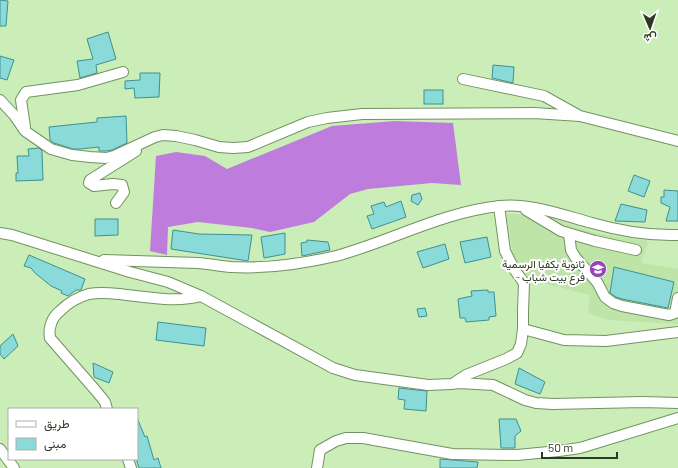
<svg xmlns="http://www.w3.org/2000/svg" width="678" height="468" font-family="Barlow,Vazirmatn,sans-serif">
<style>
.built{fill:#bee4a8}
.forest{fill:#be7cdd}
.building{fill:#89dad9;stroke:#3e9190}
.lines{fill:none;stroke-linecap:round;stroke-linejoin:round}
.minor-casing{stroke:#739261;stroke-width:12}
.minor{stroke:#fff;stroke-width:10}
.labels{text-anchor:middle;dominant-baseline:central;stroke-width:4;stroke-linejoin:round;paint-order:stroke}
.poi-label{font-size:11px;fill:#2c3924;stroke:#fff;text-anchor:end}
</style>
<rect width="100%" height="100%" fill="#cbedb7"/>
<path class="built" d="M506 214 540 215 600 234 648 241 641 263 678 269V324L609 320 588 313 590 295 528 279 519 270 514 261Z"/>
<path class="forest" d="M395 121 453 123 461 185 432 183 368 189 350 194 314 222 270 232 252 228 198 222 168 227 167 255 150 251 156 156 176 152 205 156 227 169 332 126Z"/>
<g class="building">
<path d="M0 0 8 1 6 26H0Z"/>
<path d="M108 32 116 59 96 65 97 73 80 78 77 61 93 59 87 39Z"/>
<path d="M0 56 14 60 7 80 0 78Z"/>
<path d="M493 65 514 67 513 83 492 78Z"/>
<path d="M140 73H160L159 97 135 98 134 88 125 89V81L140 80Z"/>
<rect x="424" y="90" width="19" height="14"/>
<path d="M126 116 127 143 112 150 105 151H99V147L80 149H73L54 143 50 140 49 127 97 122V118Z"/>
<path d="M39 148 42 151 43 180 16 181V173H18L17 156H29L28 149Z"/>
<path d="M634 175 650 181 644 197 628 191Z"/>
<path d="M664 190 678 191V221H666L670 207 661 203V197H664Z"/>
<path d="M420 193 422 199 418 205 411 201 412 195Z"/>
<path d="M401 201 406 217 372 229 367 216 374 214 371 206 384 202 386 207Z"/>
<path d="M621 204 647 210 645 222 615 221Z"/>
<path d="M95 219H118V235L95 236Z"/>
<path d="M173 230 199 234 252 235 248 261 171 249Z"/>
<path d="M285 233V254L264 258 261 237Z"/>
<path d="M487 237 491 257 465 263 460 242Z"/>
<path d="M307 240 328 242 330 250 302 256 301 243 307 242Z"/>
<path d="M445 244 449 259 423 268 417 252Z"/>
<path d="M29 255 85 279 81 290H76L68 296 61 293 62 291 51 286 35 273 31 268 24 266Z"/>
<path d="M614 267 674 282 668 308 622 299 616 297 610 293Z"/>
<path d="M488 290V292H494L496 316 489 317V320L466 322 465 318H460L458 299 472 296 471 291Z"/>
<path d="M425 308 427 316 419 317 417 309Z"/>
<path d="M158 322 206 328 204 346 156 340Z"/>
<path d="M13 334 18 346 4 359 0 354V346Z"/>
<path d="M93 363 113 372 109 383 94 377Z"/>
<path d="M519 368 545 382 540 394 515 384Z"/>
<path d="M399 388 427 391 426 411 404 409 405 400 398 399Z"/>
<path d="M137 418 145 437 147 436 154 460 158 458 161 468H139L137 462Z"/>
<path d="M499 419H516L521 431 515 436V448H501Z"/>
<path d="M440 459 478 462 477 468H440Z"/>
</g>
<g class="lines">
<defs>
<g id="minor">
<path d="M463 79 544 96 578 115"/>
<path d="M0 100 14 115 25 131 51 149 72 155 90 157 106 158 114 156 155 137 163 135 176 136 195 140 219 147 233 148 248 147 308 122 327 118 362 114 534 113 580 116 678 141"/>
<path d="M25 127 21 100 26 92 78 85 123 72"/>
<path d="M116 203 124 192 122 185 113 184 94 186 89 183 90 180 136 151"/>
<path d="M526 210 561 231 595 241 636 250"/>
<path d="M0 233 12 235 130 272 168 282 201 296 333 368 355 375 428 385 451 384 459 383 493 385 525 400 536 403 553 404 643 402 678 403"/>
<path d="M569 234 571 250 575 257 597 282 605 297 613 303 622 306 669 315 675 313 678 298"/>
<path d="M104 260C135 261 167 262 198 263 209 264 220 266 231 267 265 269 302 264 336 256 391 241 442 212 500 206 531 203 562 215 592 223 620 231 649 236 678 235"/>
<path d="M523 329 564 340 606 341 678 332"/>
<path d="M454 383 466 375 506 359 517 353 521 344 523 329V311L524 283 514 269 505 251 499 206"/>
<path d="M107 409 105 402 97 392 50 338C48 328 52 317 60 311 68 303 78 297 89 294 99 292 109 293 119 294 146 297 176 303 201 296"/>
<path d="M0 449 14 468"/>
<path d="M128 459 131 468"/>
<path d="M317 468 320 450 336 441 346 438H363L452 454 517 455 559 451 580 448 678 418"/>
</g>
</defs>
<use href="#minor" class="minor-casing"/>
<use href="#minor" class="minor"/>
</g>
<defs>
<symbol id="school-disc" viewBox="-11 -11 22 22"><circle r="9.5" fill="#9446b7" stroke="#fff"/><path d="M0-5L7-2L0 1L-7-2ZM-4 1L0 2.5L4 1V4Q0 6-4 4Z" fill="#fff"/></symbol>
</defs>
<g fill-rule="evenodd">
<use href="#school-disc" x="588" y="259" width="20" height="20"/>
</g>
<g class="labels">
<g class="poi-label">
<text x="585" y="263">ثانوية بكفيا الرسمية<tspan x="585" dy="13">- فرع بيت شباب</tspan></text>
</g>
</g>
<rect x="8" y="408" width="130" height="52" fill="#ffffff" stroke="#abb0a7"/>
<rect x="16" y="421" width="20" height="6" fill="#ffffff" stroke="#abb0a7"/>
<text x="44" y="428" font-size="12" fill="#2c3924">طريق</text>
<rect x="16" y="438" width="20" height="12" fill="#89dad9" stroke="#abb0a7"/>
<text x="44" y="448" font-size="12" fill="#2c3924">مبنى</text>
<g transform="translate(650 28) rotate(178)" stroke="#ffffff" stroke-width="3" paint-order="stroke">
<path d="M0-3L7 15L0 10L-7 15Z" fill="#2c3924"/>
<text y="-6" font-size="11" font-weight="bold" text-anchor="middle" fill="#2c3924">ش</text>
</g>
<path d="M542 452v6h75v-6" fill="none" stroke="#2c3924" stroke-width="2"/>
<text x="548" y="452" font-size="12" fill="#2c3924" stroke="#ffffff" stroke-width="3" paint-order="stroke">50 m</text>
</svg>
